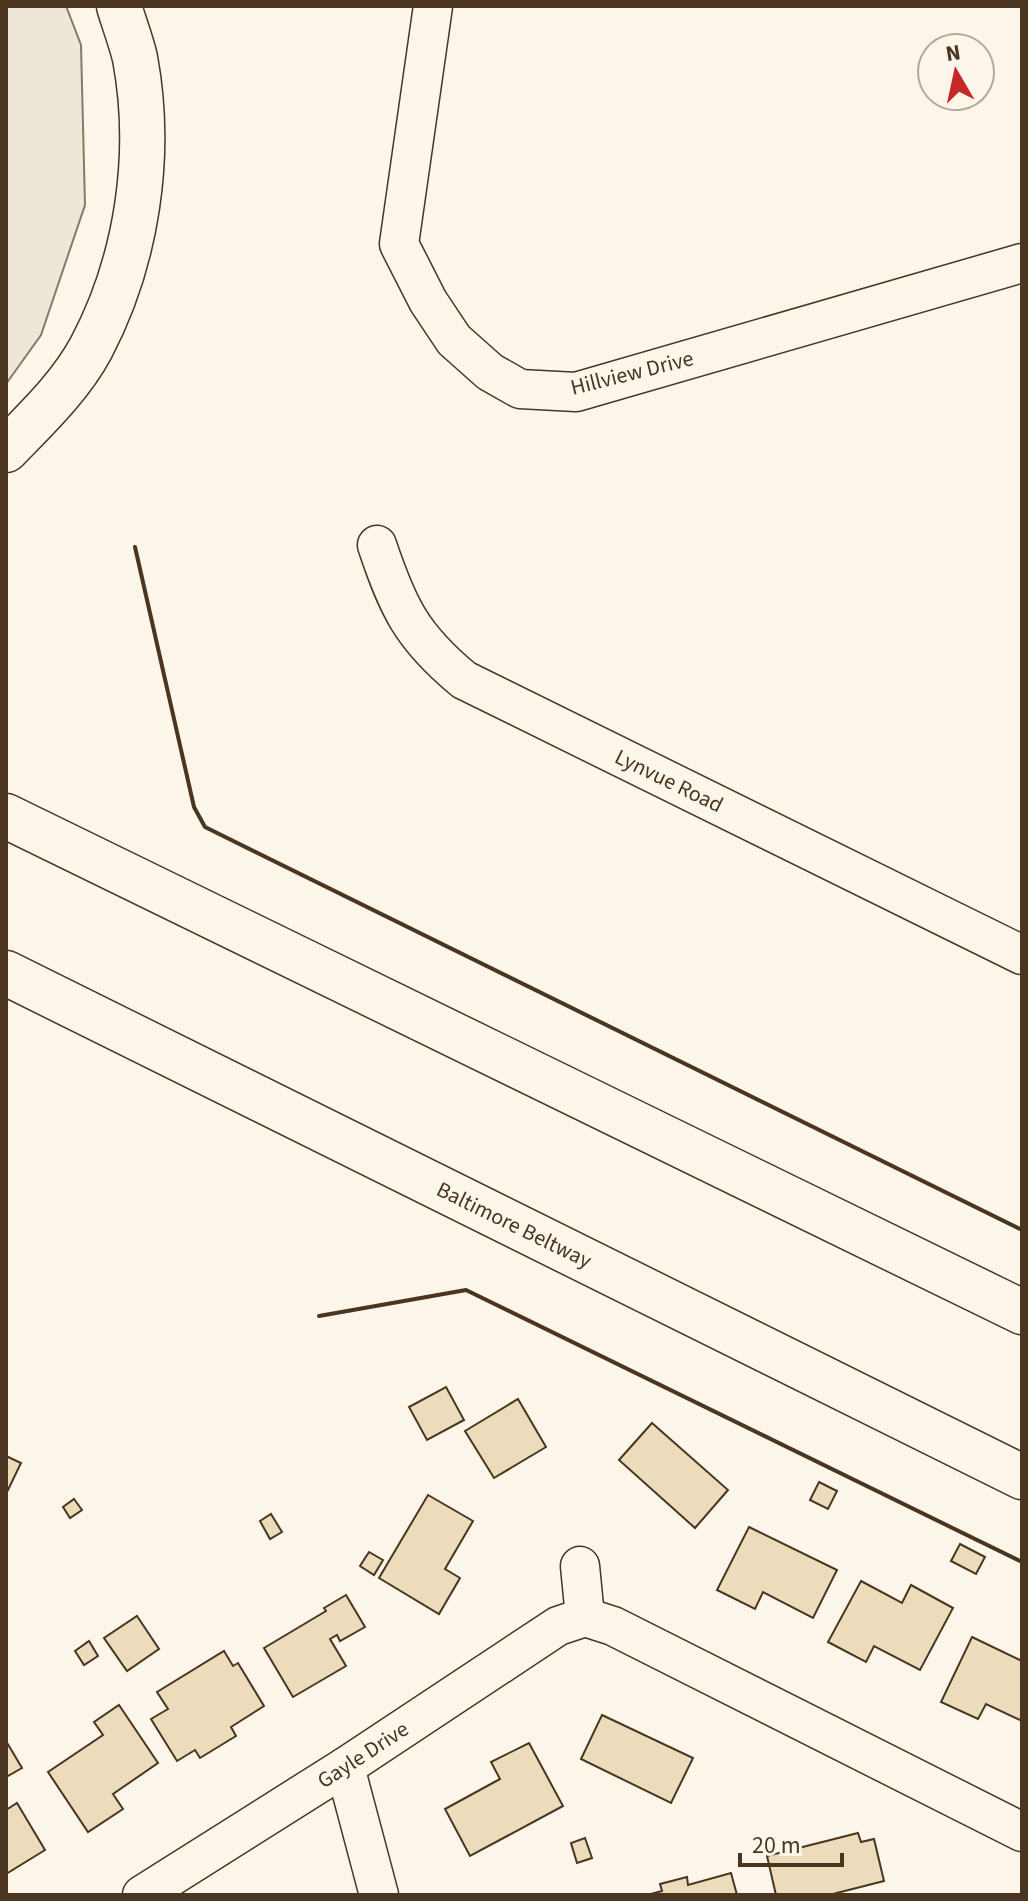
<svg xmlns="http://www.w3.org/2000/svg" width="1028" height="1901" font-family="'Source Sans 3',sans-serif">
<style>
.green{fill:#ede6d9;stroke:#887966;stroke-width:2}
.building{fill:#ecdcbc;stroke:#4a3520;stroke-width:2}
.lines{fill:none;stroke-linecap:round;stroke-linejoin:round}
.minor-casing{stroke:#4a3520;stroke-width:41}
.highway-casing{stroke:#4a3520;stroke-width:47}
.minor{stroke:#fbf6e9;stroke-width:38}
.highway{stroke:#fbf6e9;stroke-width:44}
.wall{stroke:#4a3520;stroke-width:4}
.labels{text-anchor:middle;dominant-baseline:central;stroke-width:6;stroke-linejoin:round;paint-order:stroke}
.street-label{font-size:22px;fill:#4a3520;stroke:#fbf6e9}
</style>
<rect width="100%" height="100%" fill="#fbf6e9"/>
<path class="green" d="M6 6H66L81 45 85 205 41 335 6 384Z"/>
<g class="building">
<path d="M446 1387 464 1420 427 1440 409 1407Z"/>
<path d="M518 1399 546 1447 494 1478 465 1431Z"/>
<path d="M652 1423 728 1490 695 1528 619 1460Z"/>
<path d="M6 1456 21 1463 6 1494Z"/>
<path d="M819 1482 837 1491 828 1509 810 1500Z"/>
<path d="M428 1495 473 1521 445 1569 460 1578 439 1614 379 1578Z"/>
<path d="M74 1499 82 1510 70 1518 63 1507Z"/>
<path d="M271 1514 282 1532 270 1539 260 1521Z"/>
<path d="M749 1527 837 1570 813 1618 763 1592 755 1609 717 1590Z"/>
<path d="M960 1544 985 1557 976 1574 951 1561Z"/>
<path d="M369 1552 383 1560 374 1575 360 1566Z"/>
<path d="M861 1581 902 1603 911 1585 953 1608 920 1670 874 1646 866 1662 828 1642Z"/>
<path d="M346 1595 365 1627 340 1641 337 1635 330 1639 346 1666 293 1697 264 1648 326 1611 324 1608Z"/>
<path d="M137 1616 159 1649 127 1671 104 1638Z"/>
<path d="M972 1637 1022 1661V1721L986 1704 978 1719 941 1702Z"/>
<path d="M89 1641 98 1656 84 1665 75 1651Z"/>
<path d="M224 1651 233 1666 238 1663 264 1706 231 1727 236 1736 200 1758 195 1750 177 1761 151 1719 168 1709 157 1692Z"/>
<path d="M119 1705 158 1763 113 1794 123 1809 88 1832 48 1772 103 1735 94 1722Z"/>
<path d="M602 1715 693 1758 671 1803 581 1759Z"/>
<path d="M6 1741 22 1768 6 1777Z"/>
<path d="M529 1743 563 1806 470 1856 445 1809 500 1779 491 1762Z"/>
<path d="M17 1803 45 1850 6 1874V1810Z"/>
<path d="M858 1833 861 1842 874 1839 884 1881 829 1895H776L767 1856Z"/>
<path d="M585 1838 592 1858 577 1863 571 1843Z"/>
<path d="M731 1873 737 1895H647L662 1891 660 1884 687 1877 688 1885Z"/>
</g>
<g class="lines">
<defs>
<g id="minor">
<path d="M433 6 399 244 428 301 454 340 490 372 520 389 576 392 1022 263"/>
<path d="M377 545C398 608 412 637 464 680L1022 955"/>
<path d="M580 1566 585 1617"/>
<path d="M345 1767 379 1895"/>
<path d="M142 1895 345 1767 558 1626 585 1617 613 1626 1022 1832"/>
</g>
<g id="highway">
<path d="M6 450C36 419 70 387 91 348 137 261 153 155 135 58 131 41 124 23 119 6"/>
<path d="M6 816 1022 1312"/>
<path d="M6 973 1022 1477"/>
</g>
</defs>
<use href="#minor" class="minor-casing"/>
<use href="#highway" class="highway-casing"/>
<use href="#minor" class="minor"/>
<use href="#highway" class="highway"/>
<g class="wall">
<path d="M135 547 194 807 205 827 1022 1230"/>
<path d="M319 1316 466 1290 1022 1562"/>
</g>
</g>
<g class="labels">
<g class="street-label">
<text transform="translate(632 373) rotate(-14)">Hillview Drive</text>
<text transform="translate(669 781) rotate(26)">Lynvue Road</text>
<text transform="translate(514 1225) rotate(26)">Baltimore Beltway</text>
<text transform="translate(363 1755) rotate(-33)">Gayle Drive</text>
</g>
</g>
<rect width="1028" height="1901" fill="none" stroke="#4a3520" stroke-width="16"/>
<g transform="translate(956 72) rotate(351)"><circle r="38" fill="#fbf6e9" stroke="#b4a999" stroke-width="2"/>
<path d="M0-6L14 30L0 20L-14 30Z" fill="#c62828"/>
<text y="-12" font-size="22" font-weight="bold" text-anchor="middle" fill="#4a3520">N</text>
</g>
<path d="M740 1853v12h102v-12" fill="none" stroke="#4a3520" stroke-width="4"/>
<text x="752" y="1853" font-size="24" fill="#4a3520" stroke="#fbf6e9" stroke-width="6" paint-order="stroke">20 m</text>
</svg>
